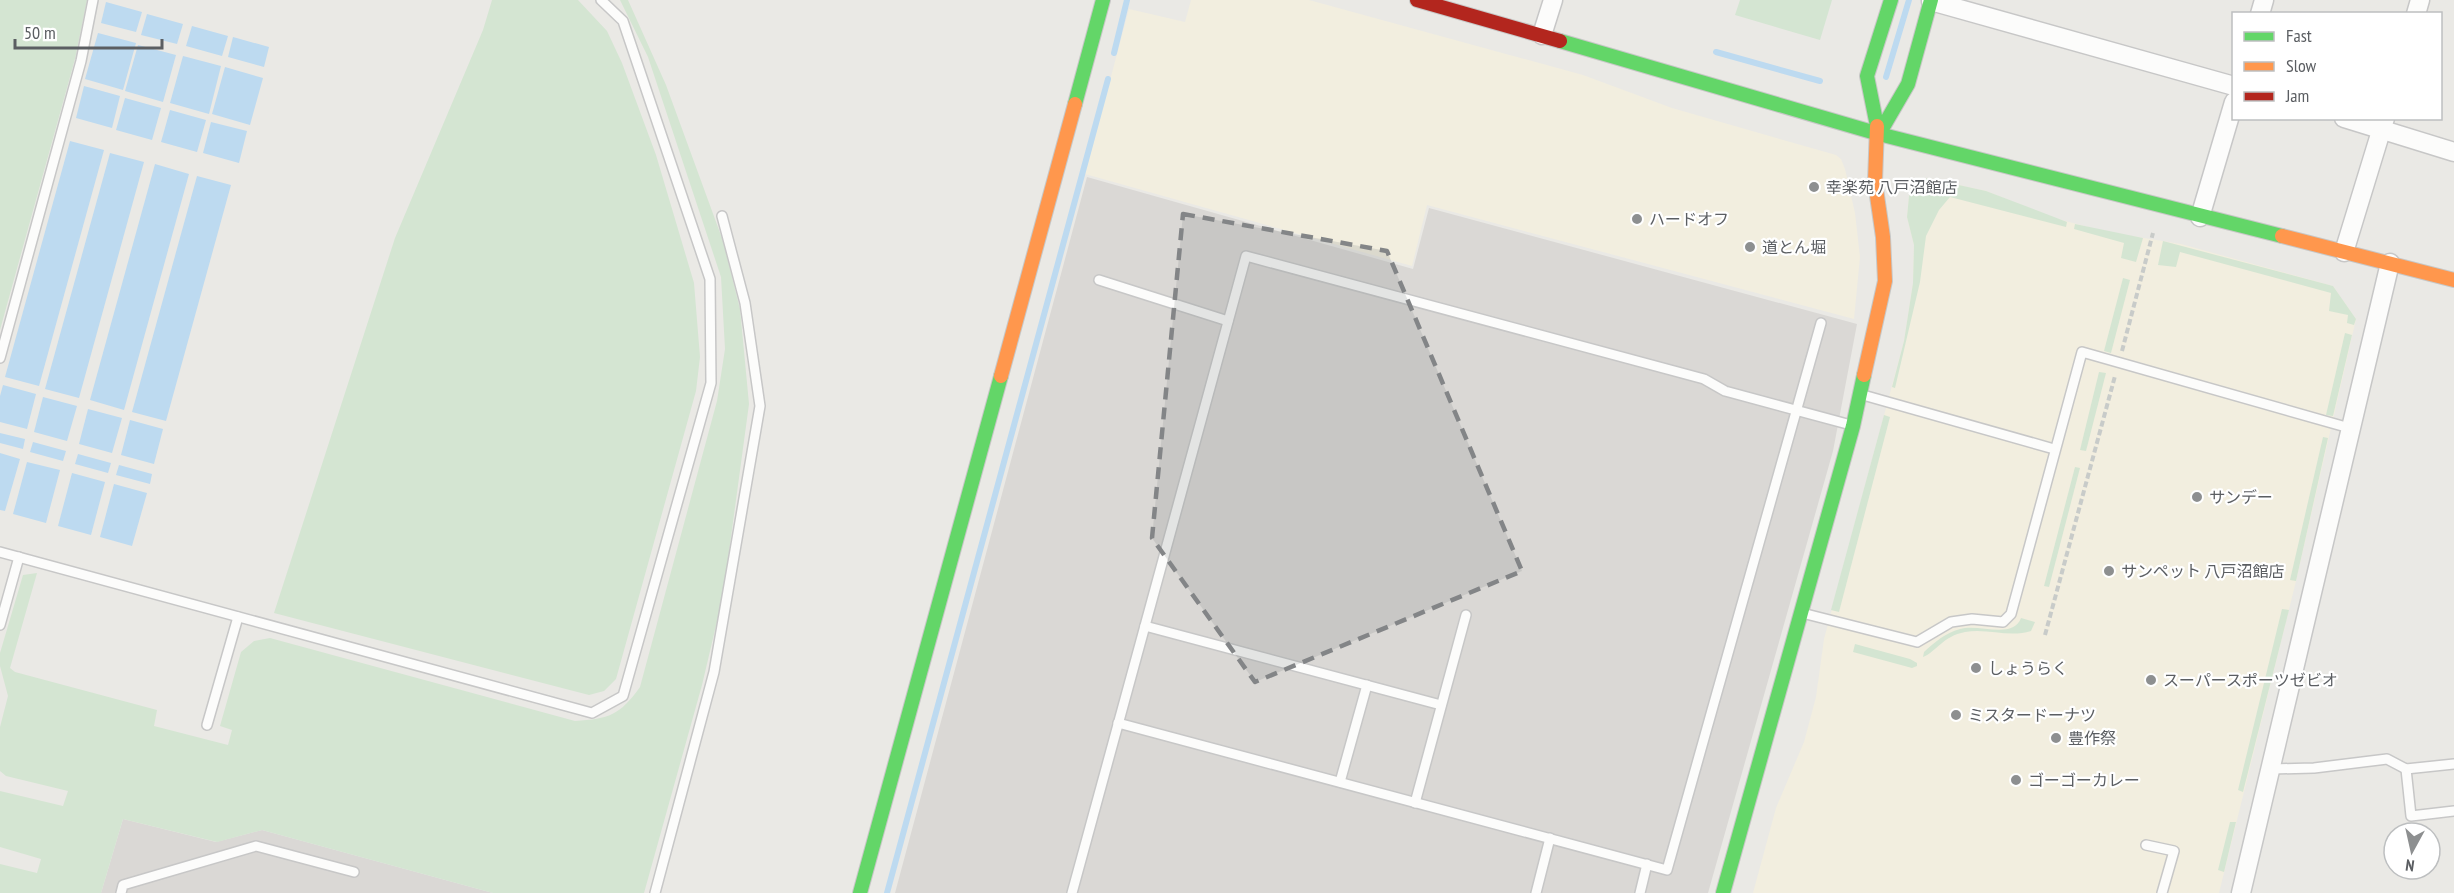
<svg xmlns="http://www.w3.org/2000/svg" width="2454" height="893" font-family="'PT Sans Narrow','Noto Sans JP',sans-serif">
<style>
.commercial{fill:#f2eedf}
.industrial{fill:#dad8d5}
.green{fill:#d4e5d2}
.water{fill:#bddaf0}
.lines{fill:none;stroke-linecap:round;stroke-linejoin:round}
.stream{stroke:#bddaf0;stroke-width:6}
.lane-casing{stroke:#c7c7c7;stroke-width:12}
.street-casing{stroke:#c7c7c7;stroke-width:21}
.fast-casing{stroke:#c7c7c6;stroke-width:16}
.slow-casing{stroke:#c7c7c6;stroke-width:16}
.jam-casing{stroke:#c7c7c6;stroke-width:16}
.path{stroke:#c8cbc9;stroke-width:4;stroke-dasharray:6 3;stroke-linecap:butt}
.lane{stroke:#fcfcfb;stroke-width:9}
.street{stroke:#fcfcfb;stroke-width:18}
.fast{stroke:#63d668;stroke-width:14}
.slow{stroke:#ff974d;stroke-width:14}
.jam{stroke:#b3261e;stroke-width:14}
.marked{fill:#838587;fill-opacity:0.2;stroke:#838587;stroke-width:4.5;stroke-dasharray:12 8;stroke-linejoin:round}
.poi-dot{fill:#8d8f90;stroke:#fff;stroke-width:2}
.labels{text-anchor:middle;dominant-baseline:central;stroke-width:4.5;stroke-linejoin:round;paint-order:stroke}
.poi-label{font-size:16px;fill:#5b5e62;stroke:#fff;text-anchor:start}
</style>
<rect width="100%" height="100%" fill="#eae9e5"/>
<g class="commercial">
<path d="M1191 0H1309L1583 75 1672 108 1836 155 1841 159 1845 169 1855 213 1860 257 1854 319 1427 205 1412 266 1085 174 1129 9 1185 22Z"/>
<path d="M1927 178 1986 191 2054 218 2107 232 2181 244 2333 286 2356 319 2296 581 2219 893H1753L1776 808 1804 742 1816 697 1824 639 1904 341 1913 283 1914 245 1907 217 1909 196 1916 186Z"/>
</g>
<g class="industrial">
<path d="M1087 177 1413 269 1429 208 1857 324 1833 451 1708 893H895Z"/>
<path d="M123 819 216 842 262 830 493 893H101Z"/>
</g>
<g class="green">
<path d="M0 0H87L75 59 0 330Z"/>
<path d="M492 0H578L607 31 622 63 656 155 694 283 700 357 696 391 616 679 604 691 589 695 274 613 395 238 483 30Z"/>
<path d="M620 0H628L666 85 723 241 740 309 749 404 723 596 702 685 644 893H493L262 830 217 842 123 819 101 893H0V864L37 873 41 859 0 847V791L63 806 68 791 6 776 0 771V727L8 696 0 666V653L23 575 37 573 10 668 15 672 157 710 154 726 228 745 232 730 220 726 241 652 254 641 270 638 575 721C609 719 620 715 640 687L717 401 725 349 721 277 648 57Z"/>
<path d="M1740 0H1832L1820 40 1735 15Z"/>
<path d="M1927 178 1986 191 2067 222 2066 227 1950 197 1939 210 1926 236 1920 282 1895 388 1892 387 1904 341 1913 283 1914 245 1907 217 1909 196 1916 186Z"/>
<path d="M2075 224 2143 238 2136 262 2121 258 2124 243 2074 229Z"/>
<path d="M2163 241 2333 286 2356 319 2354 325 2347 323 2348 315 2329 311 2331 293 2180 252 2176 267 2158 265Z"/>
<path d="M2123 278 2130 280 2111 353 2104 351Z"/>
<path d="M2345 333 2352 335 2333 416 2326 415Z"/>
<path d="M2099 372 2106 373 2086 451 2080 450Z"/>
<path d="M1884 415 1890 417 1839 612 1831 610Z"/>
<path d="M2323 437 2328 438 2296 581 2290 580Z"/>
<path d="M2075 467 2080 468 2049 587 2044 586Z"/>
<path d="M2282 609 2289 610 2243 792 2238 790Z"/>
<path d="M2021 618 2035 622 2031 631C2009 638 1988 628 1965 632 1943 636 1936 652 1923 657L1924 652C1935 642 1945 633 1960 629 1978 623 2013 640 2021 618Z"/>
<path d="M1855 644 1910 659 1917 663V666L1912 668 1853 652Z"/>
<path d="M2230 822H2236L2224 872 2218 870Z"/>
</g>
<g class="water">
<path d="M106 2 142 12 136 32 101 23Z"/>
<path d="M147 14 183 24 177 44 141 35Z"/>
<path d="M192 26 228 36 222 56 186 46Z"/>
<path d="M98 33 136 43 123 90 85 79Z"/>
<path d="M233 37 269 47 264 67 228 57Z"/>
<path d="M138 45 176 55 163 102 125 91Z"/>
<path d="M183 56 221 66 209 114 170 103Z"/>
<path d="M225 67 263 78 250 125 212 114Z"/>
<path d="M84 86 120 96 112 128 76 118Z"/>
<path d="M125 98 161 108 152 140 116 130Z"/>
<path d="M170 110 206 120 197 152 161 142Z"/>
<path d="M211 122 247 131 239 163 203 153Z"/>
<path d="M70 141 104 150 39 386 5 377Z"/>
<path d="M110 153 144 162 79 398 45 389Z"/>
<path d="M155 164 189 174 124 410 90 400Z"/>
<path d="M197 176 231 185 166 421 132 412Z"/>
<path d="M3 385 36 394 27 429 0 422V396Z"/>
<path d="M43 397 77 406 67 441 34 432Z"/>
<path d="M88 409 122 418 112 453 79 444Z"/>
<path d="M130 420 163 429 154 464 121 455Z"/>
<path d="M0 433 25 439 23 449 0 443Z"/>
<path d="M33 442 66 451 63 461 30 452Z"/>
<path d="M0 453 20 459 5 511 0 510Z"/>
<path d="M78 454 111 463 108 473 75 464Z"/>
<path d="M27 462 60 470 46 523 13 514Z"/>
<path d="M119 465 152 474 150 484 116 475Z"/>
<path d="M72 473 105 482 91 535 58 526Z"/>
<path d="M114 484 147 493 132 546 100 537Z"/>
</g>
<g class="lines">
<g class="stream">
<path d="M1716 52 1820 81"/>
<path d="M1114 53 1127 0"/>
<path d="M1886 77 1909 0"/>
<path d="M887 893 1108 79"/>
</g>
<defs>
<g id="lane">
<path d="M1099 280 1228 321"/>
<path d="M0 358 81 61 93 0"/>
<path d="M1863 395 2054 449"/>
<path d="M0 552 592 713 623 696 711 383 710 279 623 21 601 0"/>
<path d="M1802 613 1917 642 1951 622 1972 619 2003 622 2011 614 2082 352 2353 429"/>
<path d="M0 625 19 557"/>
<path d="M1145 626 1441 705"/>
<path d="M1118 723 1667 870 1821 323"/>
<path d="M207 725 238 617"/>
<path d="M2272 769 2314 768 2387 759 2406 769 2454 764"/>
<path d="M2406 769 2411 816 2454 811"/>
<path d="M1340 782 1367 685"/>
<path d="M1415 803 1466 615"/>
<path d="M2146 845 2174 851 2162 893"/>
<path d="M121 893 123 885 256 846 354 872"/>
<path d="M655 893 714 672 760 406 745 303 722 216"/>
<path d="M1072 893 1246 256 1704 379 1725 391 1851 425"/>
<path d="M1536 893 1550 838"/>
<path d="M1640 893 1647 864"/>
</g>
<g id="street">
<path d="M1931 1 2234 86"/>
<path d="M2260 14 2264 0"/>
<path d="M2416 14 2420 0"/>
<path d="M1542 35 1553 0"/>
<path d="M2344 118 2454 152"/>
<path d="M2200 217 2234 102"/>
<path d="M2344 252 2385 118"/>
<path d="M2241 893 2390 263"/>
</g>
<g id="fast">
<path d="M1560 41 1879 134 2282 236"/>
<path d="M1075 104 1103 0"/>
<path d="M1877 126 1867 76 1891 0"/>
<path d="M1879 134 1908 84 1931 0"/>
<path d="M860 893 1001 376"/>
<path d="M1723 893 1853 426 1864 375"/>
</g>
<g id="slow">
<path d="M2282 236 2454 280"/>
<path d="M1864 375 1885 281 1883 237 1875 182 1877 126"/>
<path d="M1001 376 1075 104"/>
</g>
<path id="jam" d="M1417 0 1560 41"/>
</defs>
<use href="#lane" class="lane-casing"/>
<use href="#street" class="street-casing"/>
<use href="#fast" class="fast-casing"/>
<use href="#slow" class="slow-casing"/>
<use href="#jam" class="jam-casing"/>
<g class="path">
<path d="M2122 351 2153 233"/>
<path d="M2045 635 2115 376"/>
</g>
<use href="#lane" class="lane"/>
<use href="#street" class="street"/>
<use href="#fast" class="fast"/>
<use href="#slow" class="slow"/>
<use href="#jam" class="jam"/>
</g>
<path class="marked" d="M1183 214 1387 251 1522 571 1255 682 1152 538Z"/>
<g class="poi-dot">
<circle cx="1814" cy="187" r="6"/>
<circle cx="1637" cy="219" r="6"/>
<circle cx="1750" cy="247" r="6"/>
<circle cx="2197" cy="497" r="6"/>
<circle cx="2109" cy="571" r="6"/>
<circle cx="1976" cy="668" r="6"/>
<circle cx="2151" cy="680" r="6"/>
<circle cx="1956" cy="715" r="6"/>
<circle cx="2056" cy="738" r="6"/>
<circle cx="2016" cy="780" r="6"/>
</g>
<g class="labels">
<g class="poi-label">
<text x="1826" y="187">幸楽苑 八戸沼館店</text>
<text x="1649" y="219">ハードオフ</text>
<text x="1762" y="247">道とん堀</text>
<text x="2209" y="497">サンデー</text>
<text x="2121" y="571">サンペット 八戸沼館店</text>
<text x="1988" y="668">しょうらく</text>
<text x="2163" y="680">スーパースポーツゼビオ</text>
<text x="1968" y="715">ミスタードーナツ</text>
<text x="2068" y="738">豊作祭</text>
<text x="2028" y="780">ゴーゴーカレー</text>
</g>
</g>
<rect x="2232" y="12" width="210" height="108" fill="#ffffff" stroke="#bdbfc0" stroke-width="1.5"/>
<rect x="2244" y="32" width="30" height="9" fill="#63d668" stroke="#bdbfc0" stroke-width="1.5"/>
<text x="2286" y="42" font-size="18" fill="#5b5e62">Fast</text>
<rect x="2244" y="62" width="30" height="9" fill="#ff974d" stroke="#bdbfc0" stroke-width="1.5"/>
<text x="2286" y="72" font-size="18" fill="#5b5e62">Slow</text>
<rect x="2244" y="92" width="30" height="9" fill="#b3261e" stroke="#bdbfc0" stroke-width="1.5"/>
<text x="2286" y="102" font-size="18" fill="#5b5e62">Jam</text>
<g transform="translate(2412 851) rotate(188)"><circle r="28" fill="#ffffff" stroke="#bdbfc0" stroke-width="1.5"/>
<path d="M0-4.5L10 22L0 15L-10 22Z" fill="#8d8f90"/>
<text y="-9" font-size="16" font-weight="bold" text-anchor="middle" fill="#5b5e62">N</text>
</g>
<path d="M15 39v9h147v-9" fill="none" stroke="#5b5e62" stroke-width="3"/>
<text x="24" y="39" font-size="18" fill="#5b5e62" stroke="#ffffff" stroke-width="4.5" paint-order="stroke">50 m</text>
</svg>
